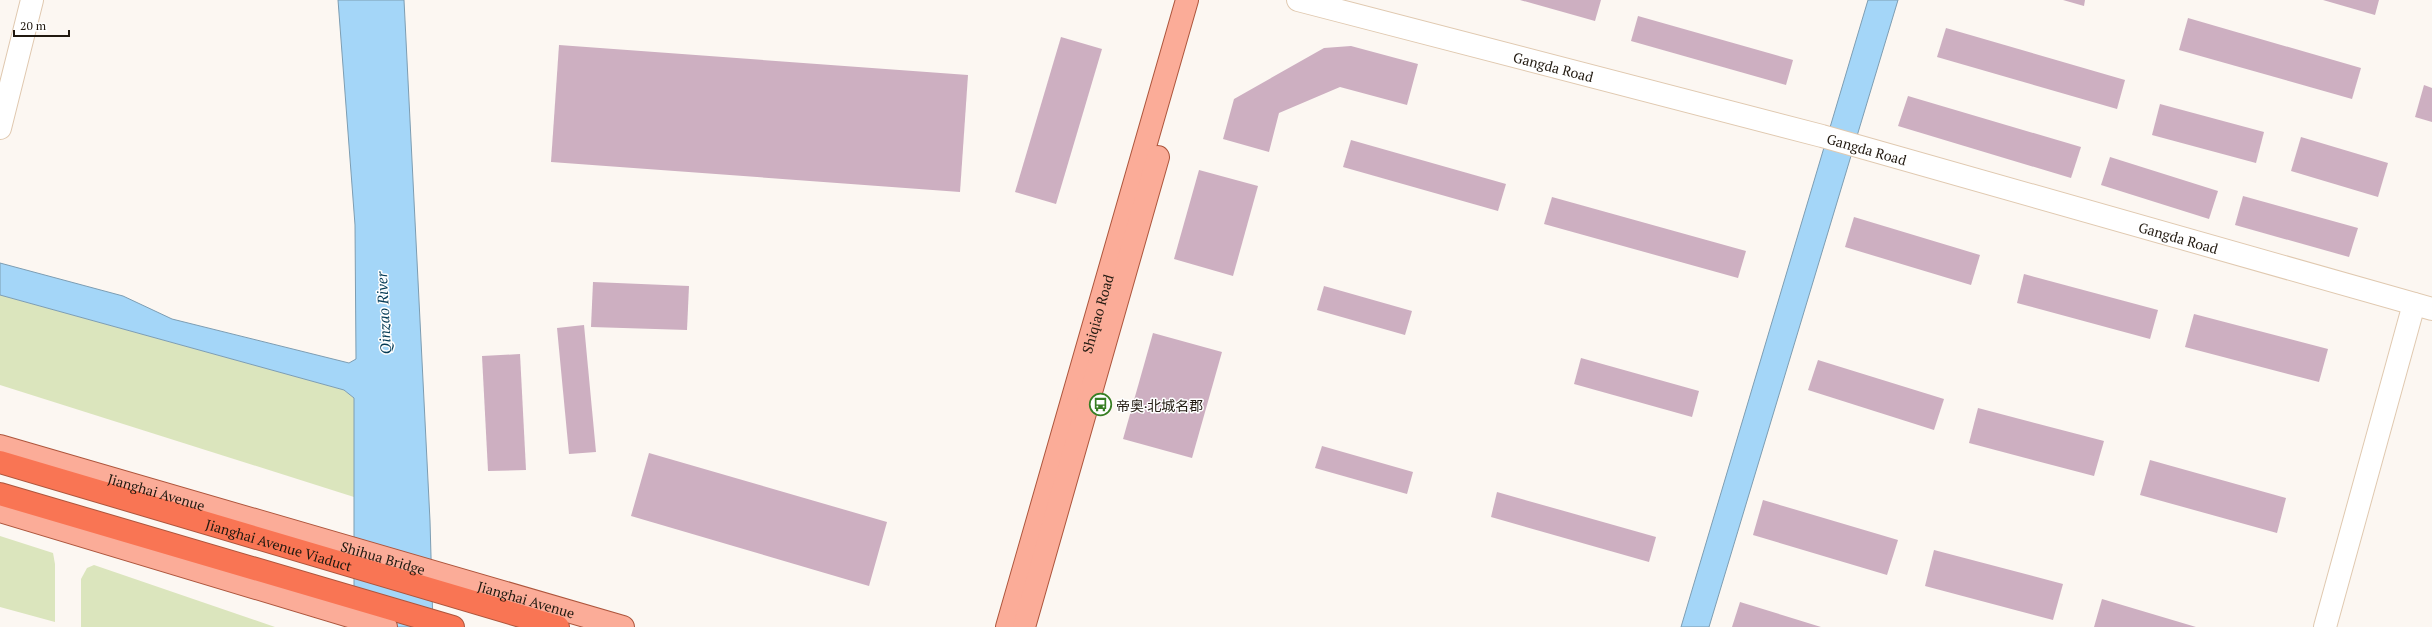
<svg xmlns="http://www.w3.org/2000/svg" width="2432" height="627" font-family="'PT Serif','Noto Sans SC',serif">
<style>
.green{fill:#dbe5bd}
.water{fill:#a4d6f8;stroke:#7d9db2}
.building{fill:#cdafc1}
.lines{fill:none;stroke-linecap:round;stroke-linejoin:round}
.minor-casing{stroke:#e0c9b0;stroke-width:24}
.major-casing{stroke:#ad553c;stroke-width:24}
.highway-casing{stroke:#ad553c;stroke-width:24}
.minor{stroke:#fff;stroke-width:22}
.major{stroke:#fbac98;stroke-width:22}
.highway{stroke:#f97554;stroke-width:22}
.labels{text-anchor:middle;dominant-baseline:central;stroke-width:3;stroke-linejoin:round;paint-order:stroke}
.street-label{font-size:14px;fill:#211910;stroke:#fff}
.poi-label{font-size:14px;fill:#211910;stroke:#fff;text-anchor:start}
.water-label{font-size:15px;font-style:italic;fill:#033a55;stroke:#fff}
</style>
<rect width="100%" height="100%" fill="#fcf7f2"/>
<g class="green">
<path d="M0 295 344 390 354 398V497L0 385Z"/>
<path d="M0 536 53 553 55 564V622L0 607Z"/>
<path d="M94 565 275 627H81V579L87 568Z"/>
</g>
<g class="water">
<path d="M338 0H404L430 521 433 627H354V398L344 390 0 295V263L123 296 172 319 349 363 356 359 355 225Z"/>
<path d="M1868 0H1898L1709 627H1681Z"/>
</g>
<g class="building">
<path d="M1520 0H1601L1595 21Z"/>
<path d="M2063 0H2085L2084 6Z"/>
<path d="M2323 0H2379L2375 15Z"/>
<path d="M1638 16 1793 60 1786 85 1631 41Z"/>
<path d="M2188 18 2361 68 2352 99 2179 50Z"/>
<path d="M1946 28 2125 80 2117 109 1937 57Z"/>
<path d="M1061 37 1102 49 1056 204 1015 192Z"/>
<path d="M559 45 968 75 960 192 551 162Z"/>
<path d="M1351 46 1418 64 1407 105 1340 87 1279 113 1269 152 1223 139 1234 99 1324 48Z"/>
<path d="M2424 85 2432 88V122L2415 117Z"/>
<path d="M1908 96 2081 147 2071 178 1898 126Z"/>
<path d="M2160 104 2264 132 2256 163 2152 135Z"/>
<path d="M2301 137 2388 163 2378 197 2291 171Z"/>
<path d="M1351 140 1506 184 1498 211 1343 167Z"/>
<path d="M2110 157 2218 191 2209 219 2101 185Z"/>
<path d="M1199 170 1258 186 1233 276 1174 259Z"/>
<path d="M2243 196 2358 228 2349 257 2235 225Z"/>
<path d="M1552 197 1746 251 1738 278 1544 224Z"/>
<path d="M1854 217 1980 255 1971 285 1845 247Z"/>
<path d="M2024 274 2158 310 2150 339 2017 303Z"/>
<path d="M593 282 689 286 687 330 591 327Z"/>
<path d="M1324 286 1412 311 1405 335 1317 310Z"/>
<path d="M2194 314 2328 349 2319 382 2185 347Z"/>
<path d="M584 325 596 452 569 454 557 328Z"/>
<path d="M1153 333 1222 352 1192 458 1123 439Z"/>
<path d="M520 354 526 470 488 471 482 356Z"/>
<path d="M1581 358 1699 391 1692 417 1574 384Z"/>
<path d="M1818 360 1944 399 1934 430 1808 390Z"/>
<path d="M1978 408 2104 441 2094 476 1969 443Z"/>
<path d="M1322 446 1413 472 1407 494 1315 468Z"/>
<path d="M649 453 887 522 869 586 631 516Z"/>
<path d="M2150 460 2286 498 2277 533 2140 495Z"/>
<path d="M1497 492 1656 537 1649 562 1491 517Z"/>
<path d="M1763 500 1898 540 1887 575 1753 535Z"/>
<path d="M1934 550 2063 584 2053 620 1925 586Z"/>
<path d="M2102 599 2196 627H2094Z"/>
<path d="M1740 602 1821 627H1732Z"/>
</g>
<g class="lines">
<defs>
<g id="minor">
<path id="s1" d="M1298 0 1822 136 2432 309"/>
<path d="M0 128 32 0"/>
<path d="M2325 627 2414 304"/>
</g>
<g id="major">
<path id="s2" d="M0 446 623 627"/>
<path d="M0 511 386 627"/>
<path id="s3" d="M1007 627 1187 0"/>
<path d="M1024 627 1158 157"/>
</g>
<g id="highway">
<path id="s4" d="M0 462 558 627"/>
<path d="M0 494 453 627"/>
</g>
</defs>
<use href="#minor" class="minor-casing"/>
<use href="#major" class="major-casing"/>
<use href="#highway" class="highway-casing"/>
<use href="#minor" class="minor"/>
<use href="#major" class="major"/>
<use href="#highway" class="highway"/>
</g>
<defs>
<symbol id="bus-ring" viewBox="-11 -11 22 22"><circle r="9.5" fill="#fff" stroke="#377e23" stroke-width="1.5"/><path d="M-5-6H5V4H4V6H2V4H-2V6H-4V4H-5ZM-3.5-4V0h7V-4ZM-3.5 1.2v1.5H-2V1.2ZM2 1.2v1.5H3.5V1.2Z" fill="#377e23"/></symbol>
</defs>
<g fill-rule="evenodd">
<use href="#bus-ring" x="1088" y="392" width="25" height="25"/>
</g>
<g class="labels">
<g class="street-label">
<text stroke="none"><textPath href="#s1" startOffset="264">Gangda Road</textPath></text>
<text stroke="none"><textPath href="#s1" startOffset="588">Gangda Road</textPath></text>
<text stroke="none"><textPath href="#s1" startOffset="912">Gangda Road</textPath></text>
<text stroke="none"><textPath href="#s3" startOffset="326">Shiqiao Road</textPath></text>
<text stroke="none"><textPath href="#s2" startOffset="163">Jianghai Avenue</textPath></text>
<text stroke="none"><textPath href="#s4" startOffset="291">Jianghai Avenue Viaduct</textPath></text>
<text stroke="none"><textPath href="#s2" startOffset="399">Shihua Bridge</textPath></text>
<text stroke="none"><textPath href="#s2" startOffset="548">Jianghai Avenue</textPath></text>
</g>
<g class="poi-label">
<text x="1116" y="405">帝奥·北城名郡</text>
</g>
<g class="water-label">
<text transform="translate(383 313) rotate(-93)">Qinzao River</text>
</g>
</g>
<path d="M14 30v6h55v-6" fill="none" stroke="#211910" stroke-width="2"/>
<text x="20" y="30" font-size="12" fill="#211910" stroke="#ffffff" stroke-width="3" paint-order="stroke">20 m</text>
</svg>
